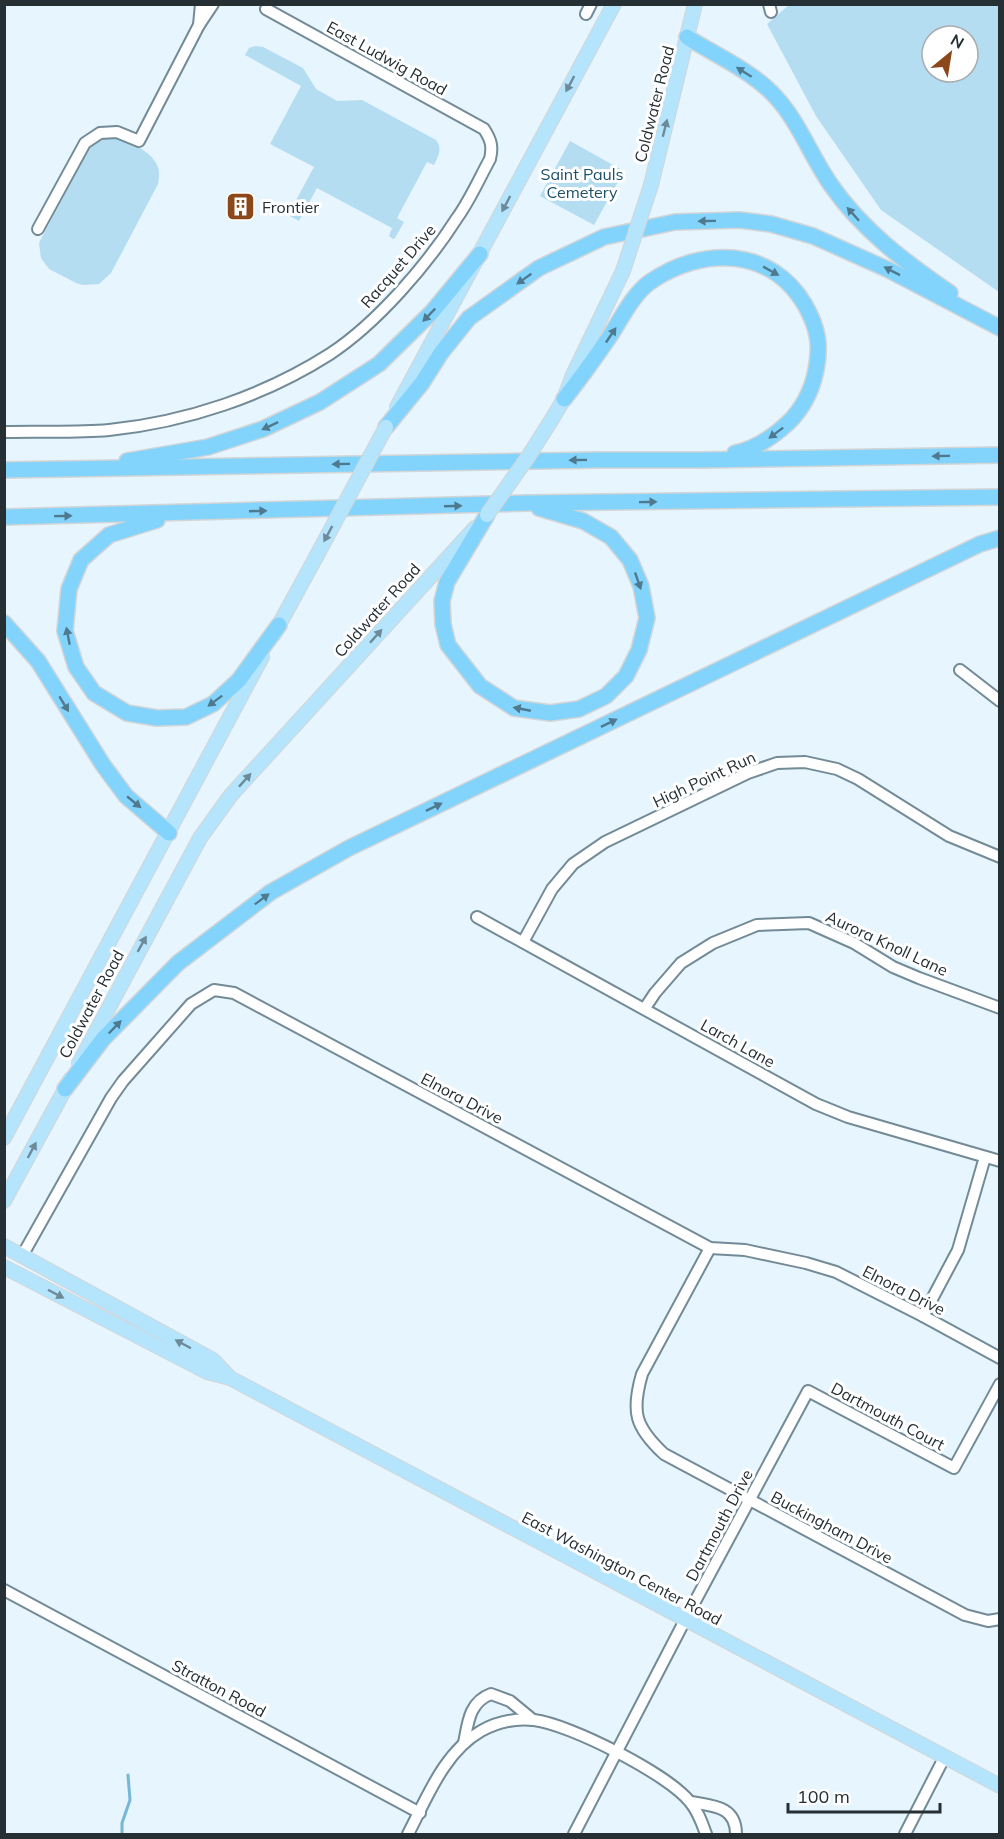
<svg xmlns="http://www.w3.org/2000/svg" width="1004" height="1839" font-family="Mulish,sans-serif">
<style>
.green{fill:#b5ddf2;fill-rule:evenodd}
.lines{fill:none;stroke-linecap:round;stroke-linejoin:round}
.stream{stroke:#76b7d8;stroke-width:3}
.minor-casing{stroke:#738a97;stroke-width:14}
.major-casing{stroke:#d3d5d6;stroke-width:16}
.highway-casing{stroke:#d3d5d6;stroke-width:18}
.minor{stroke:#fff;stroke-width:10}
.major{stroke:#b5e5fd;stroke-width:14}
.highway{stroke:#83d4fc;stroke-width:15}
.major-bridge-casing{stroke:#d3d5d6;stroke-width:16;stroke-linecap:butt}
.major-bridge{stroke:#b5e5fd;stroke-width:14}
.oneway{fill:#4f798e}
.oneway2{fill:#6d8a98}
.labels{text-anchor:middle;dominant-baseline:central;stroke-width:6;stroke-linejoin:round;paint-order:stroke}
.street-label{font-size:16px;fill:#252f34;stroke:#fff}
.park-label{font-size:16px;fill:#1b4f66;stroke:#fff}
.poi-label{font-size:16px;fill:#252f34;stroke:#fff;text-anchor:start}
</style>
<rect width="100%" height="100%" fill="#e6f5fe"/>
<g class="green">
<path d="M789 5H999V292L881 210 816 116 767 24ZM932 36H968V72H932Z"/>
<path d="M255 46 263 47 303 68 316 89 337 101 362 100 436 140C443 149 438 156 434 165L427 162 397 218 404 222 395 238 393 239 389 236 392 228 317 188 299 221 288 215 314 167 270 144 301 86 245 55 249 48Z"/>
<path d="M108 138C123 138 150 149 157 165 160 171 159 177 158 184L111 273 99 284 83 285 76 283 49 269 41 258 39 243 90 147 100 140Z"/>
<path d="M570 141 624 171 594 225 540 196Z"/>
</g>
<g class="lines">
<path class="stream" d="M122 1834V1823L130 1800 128 1775"/>
<defs>
<g id="minor">
<path d="M201 4 199 25 213 4"/>
<path d="M769 4 771 12"/>
<path d="M586 14 591 4"/>
<path d="M38 229 85 143 100 133 117 132 139 141 199 25"/>
<path d="M4 432C39 431 75 433 109 430 187 422 264 396 330 354 377 323 427 265 457 218 470 200 479 179 490 159 493 146 491 140 484 129L266 9"/>
<path d="M960 670 1000 701"/>
<path d="M477 917 816 1104 848 1117 1000 1161"/>
<path d="M523 942 552 889 573 864 605 842 748 773 777 763 805 762 837 769 858 779 949 836 1000 857"/>
<path d="M645 1008 655 993 681 963 713 943 757 925 809 923 854 943 893 967 919 978 1000 1008"/>
<path d="M710 1248 642 1374C631 1412 635 1427 664 1454L965 1615 988 1621 1000 1619"/>
<path d="M22 1256 111 1098 123 1081 191 1004 214 990 234 993 710 1248 745 1250 806 1263 836 1272 923 1316 1000 1358"/>
<path d="M923 1316 958 1250 985 1157"/>
<path d="M4 1590 420 1813"/>
<path d="M464 1743C468 1723 469 1702 491 1694L510 1701 533 1720"/>
<path d="M691 1802C713 1806 736 1806 736 1834"/>
<path d="M408 1834C427 1798 444 1752 481 1731 497 1722 515 1718 534 1720 569 1724 668 1774 690 1802 698 1811 702 1823 706 1834"/>
<path d="M574 1834 685 1620 808 1391 954 1468 1000 1384"/>
<path d="M905 1834 944 1758"/>
</g>
<g id="major">
<path d="M651 185 695 4"/>
<path d="M397 407 614 4"/>
<path d="M552 419 564 399 573 375 623 271"/>
<path d="M274 634 316 557"/>
<path d="M79 1063 200 838 231 795 475 528"/>
<path d="M4 1138 262 657"/>
<path d="M4 1201 70 1080"/>
<path d="M4 1246 213 1360 230 1378"/>
<path d="M4 1267 207 1372 230 1378 1000 1786"/>
</g>
<g id="highway">
<path d="M687 37C715 55 748 69 772 93 798 119 810 155 831 185 862 230 905 262 950 293"/>
<path d="M564 399C580 379 595 358 610 336 621 319 633 294 650 282 702 246 771 247 805 305 818 328 821 345 816 370 812 390 803 408 789 422 773 437 756 449 735 453"/>
<path d="M386 427 422 383 441 353 469 318 539 268 604 237 675 222 739 220 771 224 813 236 889 270 1000 328"/>
<path d="M127 461 208 447 263 429 320 402 379 364 432 312 480 254"/>
<path d="M4 470 598 460H703L1000 455"/>
<path d="M487 515 447 582 442 601 443 624 448 645 480 686 514 708 550 713 579 709 606 696 626 676 639 650 647 618 641 586 630 560 611 537 583 521 539 508"/>
<path d="M4 517 528 503 1000 497"/>
<path d="M157 520 109 535 81 560 69 589 65 631 76 667 94 693 127 713 157 718 186 717 213 704 239 680 279 625"/>
<path d="M4 623 38 661 103 765 126 796 169 833"/>
<path d="M65 1089 103 1039 178 963 271 892 349 848 980 544 1000 538"/>
</g>
</defs>
<use href="#minor" class="minor-casing"/>
<use href="#major" class="major-casing"/>
<use href="#highway" class="highway-casing"/>
<use href="#minor" class="minor"/>
<use href="#major" class="major"/>
<use href="#highway" class="highway"/>
<defs>
<g id="major-bridge">
<path d="M623 271 651 185"/>
<path d="M487 515 528 457 552 419"/>
<path d="M316 557 386 427"/>
</g>
</defs>
<use href="#major-bridge" class="major-bridge-casing"/>
<use href="#major-bridge" class="major-bridge"/>
</g>
<defs><path id="oneway-solid" d="M-6-.8H1V-3.2L6.5 0L1 3.2V.8H-6Z" transform="scale(1.5)"/></defs>
<g class="oneway">
<use href="#oneway-solid" transform="translate(744 72) rotate(-148)"/>
<use href="#oneway-solid" transform="translate(853 214) rotate(-132)"/>
<use href="#oneway-solid" transform="translate(707 221) rotate(179)"/>
<use href="#oneway-solid" transform="translate(771 271) rotate(29)"/>
<use href="#oneway-solid" transform="translate(892 271) rotate(-153)"/>
<use href="#oneway-solid" transform="translate(524 279) rotate(145)"/>
<use href="#oneway-solid" transform="translate(429 315) rotate(134)"/>
<use href="#oneway-solid" transform="translate(611 335) rotate(-56)"/>
<use href="#oneway-solid" transform="translate(270 426) rotate(155)"/>
<use href="#oneway-solid" transform="translate(776 433) rotate(143)"/>
<use href="#oneway-solid" transform="translate(941 456) rotate(179)"/>
<use href="#oneway-solid" transform="translate(578 460) rotate(179)"/>
<use href="#oneway-solid" transform="translate(341 464) rotate(179)"/>
<use href="#oneway-solid" transform="translate(648 502) rotate(-1)"/>
<use href="#oneway-solid" transform="translate(453 506) rotate(-2)"/>
<use href="#oneway-solid" transform="translate(258 511) rotate(-2)"/>
<use href="#oneway-solid" transform="translate(63 516) rotate(-1)"/>
<use href="#oneway-solid" transform="translate(638 581) rotate(71)"/>
<use href="#oneway-solid" transform="translate(68 636) rotate(-101)"/>
<use href="#oneway-solid" transform="translate(215 701) rotate(143)"/>
<use href="#oneway-solid" transform="translate(64 704) rotate(59)"/>
<use href="#oneway-solid" transform="translate(522 709) rotate(-169)"/>
<use href="#oneway-solid" transform="translate(609 723) rotate(-26)"/>
<use href="#oneway-solid" transform="translate(134 802) rotate(39)"/>
<use href="#oneway-solid" transform="translate(434 807) rotate(-26)"/>
<use href="#oneway-solid" transform="translate(262 899) rotate(-37)"/>
<use href="#oneway-solid" transform="translate(115 1027) rotate(-46)"/>
</g>
<g class="oneway2">
<use href="#oneway-solid" transform="translate(570 84) rotate(118)"/>
<use href="#oneway-solid" transform="translate(665 128) rotate(-76)"/>
<use href="#oneway-solid" transform="translate(506 204) rotate(118)"/>
<use href="#oneway-solid" transform="translate(328 534) rotate(118)"/>
<use href="#oneway-solid" transform="translate(376 636) rotate(-48)"/>
<use href="#oneway-solid" transform="translate(245 780) rotate(-48)"/>
<use href="#oneway-solid" transform="translate(142 944) rotate(-61)"/>
<use href="#oneway-solid" transform="translate(32 1150) rotate(-62)"/>
<use href="#oneway-solid" transform="translate(56 1294) rotate(28)"/>
<use href="#oneway-solid" transform="translate(183 1344) rotate(-152)"/>
</g>
<defs>
<symbol id="building-square" viewBox="-11 -11 22 22"><rect x="-9" y="-9" width="18" height="18" rx="4" fill="#8c481a" stroke="#fff"/><path d="M-4-6H4V6H1V3H-1V6H-4ZM-2.5-4.3h1.7v1.8h-1.7ZM.8-4.3h1.7v1.8H.8ZM-2.5-1h1.7V.8h-1.7ZM.8-1h1.7V.8H.8Z" fill="#fff"/></symbol>
</defs>
<g fill-rule="evenodd">
<use href="#building-square" x="224" y="190" width="33" height="33"/>
</g>
<g class="labels">
<g class="street-label">
<text transform="translate(387 58) rotate(29)">East Ludwig Road</text>
<text transform="translate(654 104) rotate(-76)">Coldwater Road</text>
<text transform="translate(398 266) rotate(-49)">Racquet Drive</text>
<text transform="translate(377 610) rotate(-48)">Coldwater Road</text>
<text transform="translate(704 779) rotate(-25)">High Point Run</text>
<text transform="translate(887 943) rotate(25)">Aurora Knoll Lane</text>
<text transform="translate(91 1004) rotate(-62)">Coldwater Road</text>
<text transform="translate(738 1043) rotate(29)">Larch Lane</text>
<text transform="translate(462 1098) rotate(28)">Elnora Drive</text>
<text transform="translate(904 1290) rotate(27)">Elnora Drive</text>
<text transform="translate(888 1416) rotate(28)">Dartmouth Court</text>
<text transform="translate(719 1525) rotate(-62)">Dartmouth Drive</text>
<text transform="translate(832 1527) rotate(28)">Buckingham Drive</text>
<text transform="translate(622 1568) rotate(28)">East Washington Center Road</text>
<text transform="translate(219 1688) rotate(28)">Stratton Road</text>
</g>
<g class="park-label">
<text x="582" y="174">Saint Pauls<tspan x="582" dy="18">Cemetery</tspan></text>
</g>
<g class="poi-label">
<text x="262" y="207">Frontier</text>
</g>
</g>
<rect width="1004" height="1839" fill="none" stroke="#252f34" stroke-width="12"/>
<g transform="translate(950 54) rotate(30)"><circle r="28" fill="#ffffff" stroke="#a8acae" stroke-width="1.5"/>
<path d="M0-4.5L10 22L0 15L-10 22Z" fill="#8c481a"/>
<text y="-9" font-size="16" font-weight="bold" text-anchor="middle" fill="#252f34">N</text>
</g>
<path d="M788 1803v9h152v-9" fill="none" stroke="#252f34" stroke-width="3"/>
<text x="797" y="1803" font-size="18" fill="#252f34" stroke="#ffffff" stroke-width="4.5" paint-order="stroke">100 m</text>
</svg>
